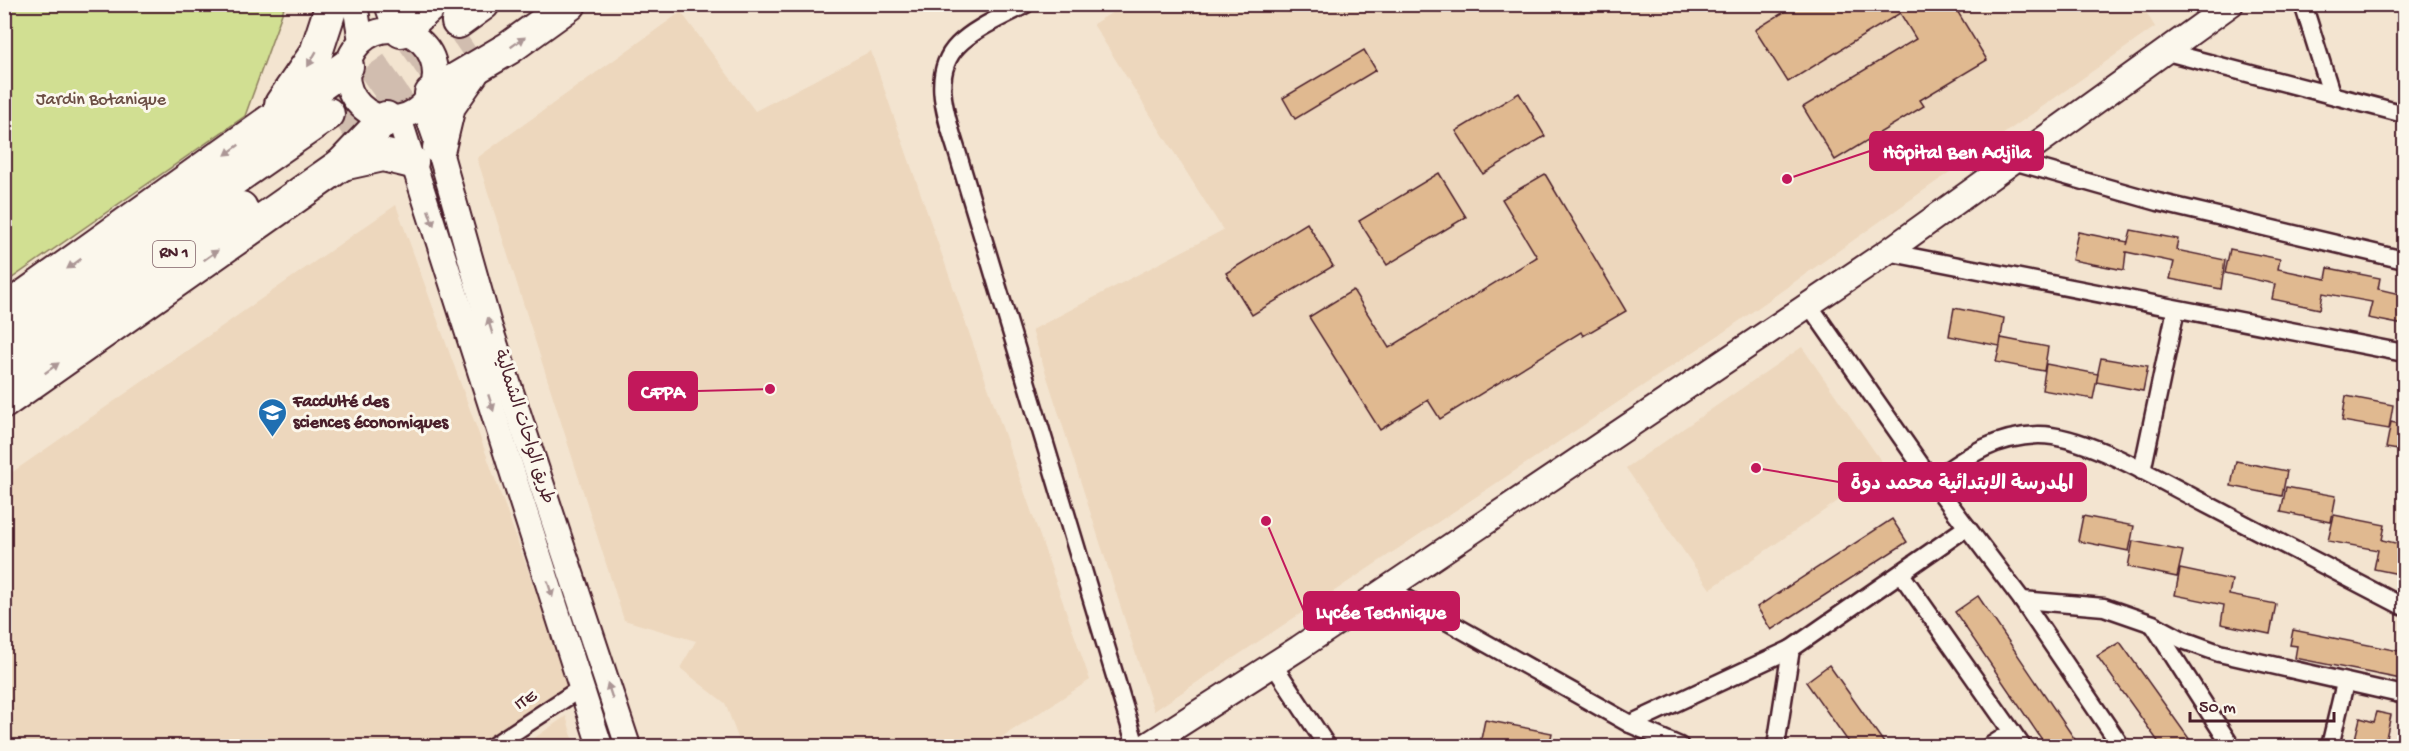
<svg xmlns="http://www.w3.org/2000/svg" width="2409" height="751" font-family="'Gochi Hand','Playpen Sans Arabic',sans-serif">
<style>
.built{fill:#edd7bd}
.green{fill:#d1df92;stroke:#8e7f5e;stroke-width:1.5}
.building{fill:#e0b990;stroke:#4a1f2b;stroke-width:1.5}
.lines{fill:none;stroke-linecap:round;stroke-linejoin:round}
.highway-tunnel{stroke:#d1bdaf;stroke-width:32;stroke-dasharray:32 16;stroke-linecap:butt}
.street-casing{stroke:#4a1f2b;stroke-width:21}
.secondary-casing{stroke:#4a1f2b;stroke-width:28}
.highway-casing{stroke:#4a1f2b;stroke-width:36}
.street{stroke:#fbf7ec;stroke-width:16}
.secondary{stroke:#fbf7ec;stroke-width:24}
.highway{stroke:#fbf7ec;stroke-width:32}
.oneway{fill:#ab9695}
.labels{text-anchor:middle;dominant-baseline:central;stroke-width:6;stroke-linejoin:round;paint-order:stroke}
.shield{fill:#fbf7ec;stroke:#7f6065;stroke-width:1.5}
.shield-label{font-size:16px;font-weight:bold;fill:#4a1f2b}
.park-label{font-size:18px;fill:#6c4f45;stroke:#fbf7ec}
.poi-label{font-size:18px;font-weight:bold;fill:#4a1f2b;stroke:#fbf7ec;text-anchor:start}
.street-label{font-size:18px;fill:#4a1f2b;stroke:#fbf7ec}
.leader{fill:none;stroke:#c2185b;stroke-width:2}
.callout-dot{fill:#c2185b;stroke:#fbf7ec;stroke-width:2}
.callout{fill:#c2185b;stroke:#c2185b;stroke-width:2}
.callout-label{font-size:20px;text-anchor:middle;font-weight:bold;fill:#fff}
</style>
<rect width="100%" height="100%" fill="#f3e4d0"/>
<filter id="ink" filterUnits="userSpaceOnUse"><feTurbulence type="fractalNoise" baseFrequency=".0167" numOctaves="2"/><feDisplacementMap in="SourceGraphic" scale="12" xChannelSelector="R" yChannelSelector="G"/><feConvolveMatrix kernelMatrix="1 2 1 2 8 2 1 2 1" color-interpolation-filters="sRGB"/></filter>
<g filter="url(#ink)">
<g class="built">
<path d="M2141 4 2155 27 1725 331 1154 711 1032 330 1223 230 1093 24 1125 5Z"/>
<path d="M681 12 755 111 871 51 1090 680 988 746H741L725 703 680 668 696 641 624 620 477 158Z"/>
<path d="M396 205 570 686 485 746H5L4 478Z"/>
<path d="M1802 347 1886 468 1710 589 1626 468Z"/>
<path d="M566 716 575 746H523Z"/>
</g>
<path class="green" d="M5 4H285V5L245 116 5 283Z"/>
<g class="building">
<path d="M1797 4H1953L1987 60 1920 100 1924 106 1835 160 1803 107 1916 39 1900 13 1788 82 1755 30Z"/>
<path d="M1364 50 1376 70 1295 119 1283 98Z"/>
<path d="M1519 93 1545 136 1483 174 1456 131Z"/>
<path d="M1439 173 1466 217 1387 265 1359 221Z"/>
<path d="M1545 174 1626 311 1583 336 1581 332 1440 419 1428 400 1380 430 1309 317 1353 290 1389 348 1537 257 1502 199Z"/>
<path d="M1307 223 1333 266 1252 315 1226 273Z"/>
<path d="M2131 230 2178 239 2176 250 2225 260 2221 289 2170 279 2174 262 2126 252 2124 270 2072 260 2078 232 2128 242 2127 245Z"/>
<path d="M2230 249 2280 259 2278 269 2326 279 2328 268 2380 278 2378 289 2404 295V325L2368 318 2372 302 2323 293 2320 309 2272 299 2275 284 2225 273Z"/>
<path d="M1954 308 2004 318 2000 345 2001 338 2048 347 2044 371 1996 362 2000 346 1949 336Z"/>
<path d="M2101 358 2148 366 2143 391 2096 382Z"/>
<path d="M2046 364 2098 374 2093 399 2042 390Z"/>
<path d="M2346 396 2393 405 2389 429 2342 421Z"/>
<path d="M2391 422 2404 425V451L2386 448Z"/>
<path d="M2236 461 2287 471 2282 496 2231 486Z"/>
<path d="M2286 487 2336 496 2331 522 2281 512Z"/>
<path d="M2334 515 2385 525 2382 540 2404 545V575L2374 569 2378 550 2328 541Z"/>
<path d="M2083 516 2134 526 2129 551 2078 541Z"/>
<path d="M1892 519 1907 542 1771 630 1757 607Z"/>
<path d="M2133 541 2183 551 2177 577 2128 567Z"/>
<path d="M2180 569 2232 580 2229 595 2276 604 2270 634 2221 624 2224 605 2175 595Z"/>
<path d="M1978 596 2080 747H2047L1955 612Z"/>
<path d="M2293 630 2404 652 2401 679 2295 658 2297 646 2290 645Z"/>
<path d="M2120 642 2195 747H2162L2097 656Z"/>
<path d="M1829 665 1887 747H1852L1806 682Z"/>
<path d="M2377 712 2391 715 2384 747H2353L2360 718 2374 722Z"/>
<path d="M1485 720 1552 733 1549 747H1495L1480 744Z"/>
</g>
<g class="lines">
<g class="highway-tunnel">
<path d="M328 114 458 22"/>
<path d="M344 137 475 47"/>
</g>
<defs>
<g id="street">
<path d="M1026 4C1005 16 976 27 958 45 926 77 951 128 961 165L1136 746"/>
<path d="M2303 4 2331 93"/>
<path d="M2167 52 2404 114"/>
<path d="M2013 161 2158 202 2404 260"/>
<path d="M1887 252 2404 353"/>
<path d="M1809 305 1932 481 2022 600 2121 746"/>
<path d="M2142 471 2176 309"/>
<path d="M1932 481C1968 456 1992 437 2038 435 2085 434 2164 483 2206 504 2272 539 2338 573 2404 607"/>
<path d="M1901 574 2022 746"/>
<path d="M1386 587 1630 724 1680 746"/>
<path d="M2022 600 2104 607 2153 624 2183 640 2219 653 2404 695"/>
<path d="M2154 626 2231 746"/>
<path d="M1273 664 1327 746"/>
<path d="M1630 724 1791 649"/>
<path d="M493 746 581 688"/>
<path d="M1776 746 1791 649 1967 527"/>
<path d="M1990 746 2012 732"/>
<path d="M2330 746 2345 683"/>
</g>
<g id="secondary">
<path d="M355 4 361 41"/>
<path d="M387 4 396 30"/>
<circle cx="391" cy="74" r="44"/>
<path d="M424 105 439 148 489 325 628 746"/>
<path d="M399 118 600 746"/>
<path d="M1146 746 1299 648 1887 252 2231 4"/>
</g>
<g id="highway">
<path d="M458 22 483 4"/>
<path d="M401 31 432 4"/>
<path d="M431 94 509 48 570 4"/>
<path d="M281 104 316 53 332 4"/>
<path d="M439 148 449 106 472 73"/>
<path d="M342 164 383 155 412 162"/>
<path d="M4 311 347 66"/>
<path d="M4 338 328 114"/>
<path d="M4 371 241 208"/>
<path d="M4 402 342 164 386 118"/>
</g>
</defs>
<use href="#street" class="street-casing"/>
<use href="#secondary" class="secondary-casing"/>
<use href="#highway" class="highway-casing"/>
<use href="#street" class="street"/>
<use href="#secondary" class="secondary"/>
<use href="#highway" class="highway"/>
</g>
<defs><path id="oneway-solid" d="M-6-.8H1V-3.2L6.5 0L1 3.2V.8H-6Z" transform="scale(1.5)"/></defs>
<g class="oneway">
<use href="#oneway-solid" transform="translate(518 42) rotate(-35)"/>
<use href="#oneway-solid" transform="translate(312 59) rotate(120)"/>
<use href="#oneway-solid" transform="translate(232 150) rotate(144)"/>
<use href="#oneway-solid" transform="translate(431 218) rotate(71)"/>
<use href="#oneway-solid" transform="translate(211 255) rotate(-35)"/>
<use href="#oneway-solid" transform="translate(74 264) rotate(145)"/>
<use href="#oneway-solid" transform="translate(490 326) rotate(-107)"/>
<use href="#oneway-solid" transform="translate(52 368) rotate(-36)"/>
<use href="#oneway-solid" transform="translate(491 403) rotate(72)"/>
<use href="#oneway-solid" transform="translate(550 589) rotate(72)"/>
<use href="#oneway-solid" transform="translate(610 691) rotate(-108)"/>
</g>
</g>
<defs>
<symbol id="university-pin" viewBox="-11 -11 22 30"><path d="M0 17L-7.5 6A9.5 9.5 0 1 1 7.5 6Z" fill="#1f6fb2" stroke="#fbf7ec"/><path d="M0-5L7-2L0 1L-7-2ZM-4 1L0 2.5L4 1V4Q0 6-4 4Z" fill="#fff"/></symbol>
</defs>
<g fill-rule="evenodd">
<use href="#university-pin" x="256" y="396" width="33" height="45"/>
</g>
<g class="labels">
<rect class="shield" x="153" y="241" width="42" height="26" rx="4.5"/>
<g class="shield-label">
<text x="174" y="254">RN 1</text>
</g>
<g class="park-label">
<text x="101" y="100">Jardin Botanique</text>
</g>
<g class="poi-label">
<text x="293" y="402">Facdulté des<tspan x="293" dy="21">sciences économiques</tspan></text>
</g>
<g class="street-label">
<text transform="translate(523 427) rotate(72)">طريق الواحات الشمالية</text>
<text transform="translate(526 701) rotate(-33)">ITE</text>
</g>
</g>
<path class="leader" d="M1787 179L1870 151M770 389L697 391M1756 468L1839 482M1266 521L1304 611"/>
<g class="callout-dot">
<circle cx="1787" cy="179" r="6"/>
<circle cx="770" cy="389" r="6"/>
<circle cx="1756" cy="468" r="6"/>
<circle cx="1266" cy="521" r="6"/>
</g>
<g class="callout">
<rect x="1870" y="132" width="173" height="38" rx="6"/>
<rect x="629" y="372" width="68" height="38" rx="6"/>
<rect x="1839" y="463" width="247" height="38" rx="6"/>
<rect x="1304" y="592" width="155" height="38" rx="6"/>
</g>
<g class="callout-label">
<text x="1957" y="158">Hôpital Ben Adjila</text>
<text x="663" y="398">CFPA</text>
<text x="1962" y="489">المدرسة الابتدائية محمد دوة</text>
<text x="1381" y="618">Lycée Technique</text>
</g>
<rect width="2409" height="751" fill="none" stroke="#fbf7ec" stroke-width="24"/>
<rect x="12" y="12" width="2385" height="727" fill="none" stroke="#4a1f2b" stroke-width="2" filter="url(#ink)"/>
<path d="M2190 712v9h144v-9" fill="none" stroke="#4a1f2b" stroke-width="3"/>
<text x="2199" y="712" font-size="18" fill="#4a1f2b" stroke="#fbf7ec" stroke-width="4.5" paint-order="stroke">50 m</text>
</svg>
